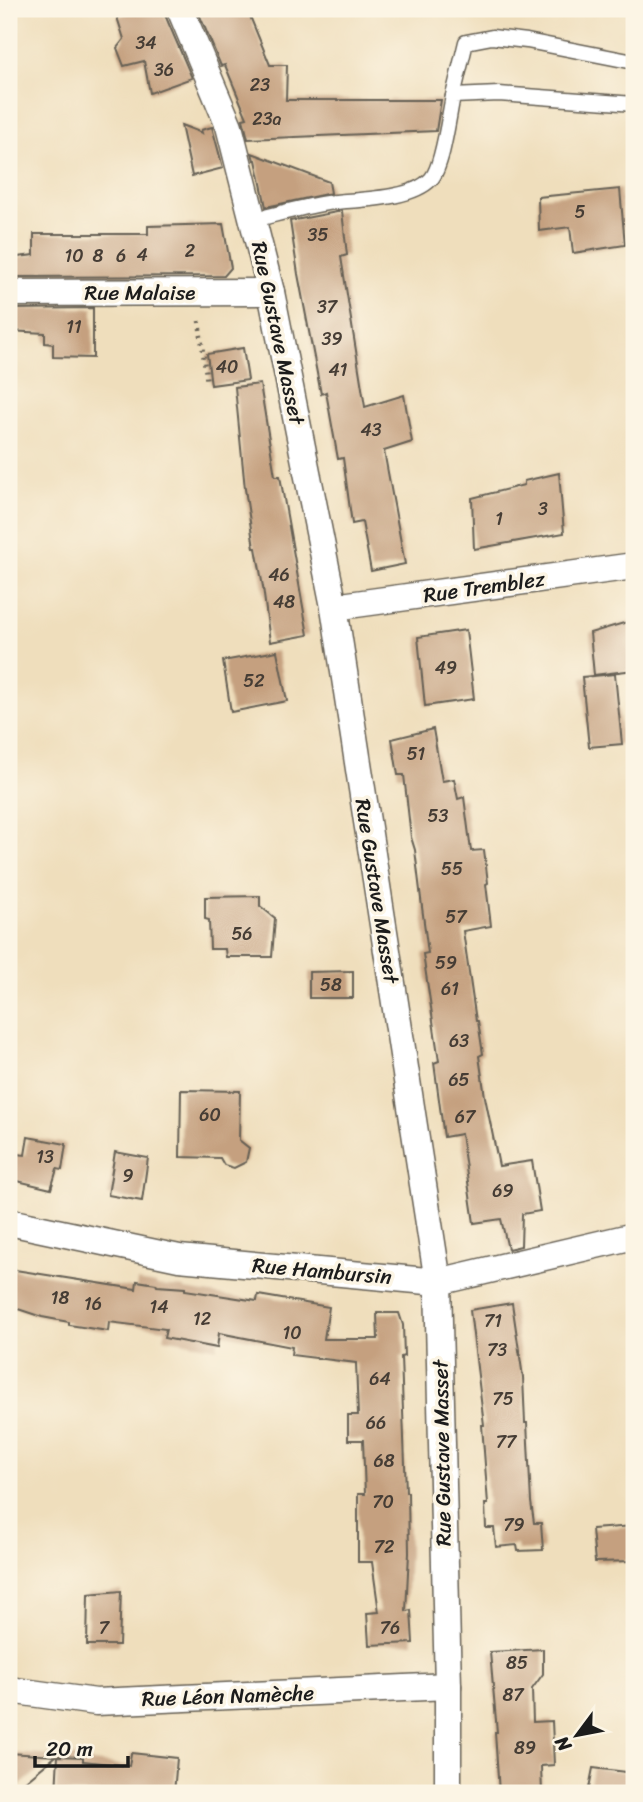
<svg xmlns="http://www.w3.org/2000/svg" width="643" height="1802" font-family="Sriracha,sans-serif">
<style>
.building{fill:#c5a07f}
.lines{fill:none;stroke-linecap:round;stroke-linejoin:round}
.lane-casing{stroke:#666054;stroke-width:17}
.street-casing{stroke:#666054;stroke-width:29}
.path{stroke:#666054;stroke-width:4.5;stroke-dasharray:2 5;stroke-linecap:butt}
.lane{stroke:#fff;stroke-width:14}
.street{stroke:#fff;stroke-width:26}
.labels{text-anchor:middle;dominant-baseline:central;stroke-width:7;stroke-linejoin:round;paint-order:stroke}
.number-label{font-size:18px;fill:#463d35}
.street-label{font-size:21px;fill:#1c1c1c;stroke:#fcf5e5}
</style>
<rect width="100%" height="100%" fill="#fcf5e5"/>
<filter id="ink" filterUnits="userSpaceOnUse"><feTurbulence type="fractalNoise" baseFrequency=".0143" numOctaves="2"/><feDisplacementMap in="SourceGraphic" scale="14" xChannelSelector="R" yChannelSelector="G"/><feConvolveMatrix kernelMatrix="1 2 1 2 8 2 1 2 1" color-interpolation-filters="sRGB"/></filter>
<filter id="wash" filterUnits="userSpaceOnUse"><feTurbulence type="fractalNoise" baseFrequency=".00686" numOctaves="4" result="noise"/><feDisplacementMap in="SourceGraphic" scale="28" xChannelSelector="R" yChannelSelector="G"/><feGaussianBlur stdDeviation="1.57" result="paint"/><feColorMatrix in="noise" values="0 0 0 0 0 0 0 0 0 0 0 0 0 0 0 0 0 1.4 0 .05"/><feComposite in="paint" operator="in"/></filter>
<g filter="url(#wash)">
<rect width="100%" height="100%" fill="#efdebc"/>
<g id="blocks">
<g class="building">
<path d="M137 9H165V15L192 78 150 93 144 61 124 66 117 48 124 39 117 17Z"/>
<path d="M197 9H247L270 65H287L286 100H441L436 131 248 139 243 119 247 118 225 65 221 66Z"/>
<path d="M181 125 202 133 201 130 212 127 223 168 192 176Z"/>
<path d="M252 153 329 182 331 193 266 207 256 160H254Z"/>
<path d="M620 189 625 245 573 253 570 227 539 231 538 197Z"/>
<path d="M342 211 347 255 341 257 365 407 404 395 412 442 384 451 405 564 371 571 362 522 352 524 343 458 338 459 326 392 321 394 298 274 290 221Z"/>
<path d="M223 224 231 268 224 276 9 277V258L34 255V234H148V226Z"/>
<path d="M93 308V358L53 357V344L45 343V333L9 331V309Z"/>
<path d="M243 348 248 380 211 385 207 354Z"/>
<path d="M260 384 275 476H280L308 635 270 642 263 587 256 548H254L245 489 235 387Z"/>
<path d="M559 473 564 533 474 549 472 498 524 485V481Z"/>
<path d="M634 620V670L594 675 590 633Z"/>
<path d="M466 630 474 699 425 706 418 637Z"/>
<path d="M277 651 287 701 231 712 223 661Z"/>
<path d="M615 674 622 744 589 747 582 677Z"/>
<path d="M433 729 442 781 454 779 458 799 464 797 471 851 484 850 488 883 486 884 491 926 463 931 476 1021H478L483 1054 479 1056 485 1097 499 1166 532 1161 540 1211 522 1214 521 1246 508 1249 501 1219 474 1223 461 1134 444 1137 434 1063 439 1061 423 954 428 953 422 907 415 850 411 837 404 775H398L392 739Z"/>
<path d="M260 896V906L275 918 272 957H226L225 949H210L209 920 205 919V897Z"/>
<path d="M353 971V998H309V972Z"/>
<path d="M181 1090 240 1091 239 1140 249 1148 246 1162 234 1168 224 1165 220 1158 180 1157Z"/>
<path d="M28 1137 66 1144 62 1170 57 1169 51 1189 9 1179V1153L25 1155Z"/>
<path d="M115 1152 148 1158 142 1201 108 1195Z"/>
<path d="M9 1269 136 1289 137 1281 156 1284 157 1286 185 1288V1290L257 1301 258 1295 329 1307 324 1339H378L377 1313H399L403 1325 404 1356 401 1357 406 1492H408L409 1553 406 1611 411 1610 413 1643 369 1645 367 1613 379 1612 372 1562H358V1494H365L363 1440H348V1415H358L356 1363 291 1355 292 1347 219 1333 217 1348 164 1338 166 1329 109 1322 108 1331 69 1325V1322L42 1317 9 1306Z"/>
<path d="M512 1303 523 1377 525 1423H527L531 1502 534 1523H541L543 1550 518 1551 517 1545 496 1547 494 1528H486L485 1504H488L482 1425H484L470 1310Z"/>
<path d="M634 1526V1561L595 1562 592 1529Z"/>
<path d="M121 1591 119 1645H87L88 1594Z"/>
<path d="M543 1649V1674L532 1689 533 1722 552 1721 554 1765 541 1766 542 1793H499L495 1732H497L490 1652Z"/>
<path d="M9 1753 56 1756 11 1793H9Z"/>
<path d="M131 1753 177 1758 174 1793H56L58 1756 83 1757V1761L129 1766Z"/>
<path d="M593 1768 634 1773V1793H588Z"/>
</g>
</g>
</g>
<g filter="url(#ink)">
<use href="#blocks" fill-opacity="0" stroke="#666054" stroke-width="2"/>
<g class="lines">
<defs>
<g id="lane">
<path d="M453 96 466 42 492 37 527 41 634 62"/>
<path d="M253 220C278 214 302 207 327 203 355 199 410 201 431 179 443 166 449 114 453 96L499 94 634 104"/>
</g>
<g id="street">
<path d="M180 9 229 126 271 292 334 607 438 1282 448 1686V1793"/>
<path d="M9 293 271 292"/>
<path d="M334 607 634 566"/>
<path d="M9 1222 179 1258 438 1282 634 1236"/>
<path d="M9 1690 96 1702 448 1686"/>
</g>
</defs>
<use href="#lane" class="lane-casing"/>
<use href="#street" class="street-casing"/>
<path class="path" d="M199 321 207 383"/>
<use href="#lane" class="lane"/>
<use href="#street" class="street"/>
</g>
</g>
<g class="labels">
<g class="number-label">
<text x="146" y="43">34</text>
<text x="164" y="70">36</text>
<text x="260" y="85">23</text>
<text x="267" y="119">23a</text>
<text x="580" y="212">5</text>
<text x="318" y="235">35</text>
<text x="190" y="251">2</text>
<text x="142" y="255">4</text>
<text x="74" y="256">10</text>
<text x="98" y="256">8</text>
<text x="121" y="256">6</text>
<text x="327" y="307">37</text>
<text x="74" y="327">11</text>
<text x="332" y="339">39</text>
<text x="227" y="367">40</text>
<text x="338" y="370">41</text>
<text x="371" y="430">43</text>
<text x="543" y="509">3</text>
<text x="499" y="519">1</text>
<text x="279" y="575">46</text>
<text x="284" y="602">48</text>
<text x="446" y="668">49</text>
<text x="254" y="681">52</text>
<text x="416" y="754">51</text>
<text x="438" y="816">53</text>
<text x="452" y="869">55</text>
<text x="456" y="917">57</text>
<text x="242" y="934">56</text>
<text x="446" y="963">59</text>
<text x="331" y="985">58</text>
<text x="450" y="989">61</text>
<text x="459" y="1041">63</text>
<text x="459" y="1080">65</text>
<text x="210" y="1115">60</text>
<text x="465" y="1117">67</text>
<text x="45" y="1157">13</text>
<text x="128" y="1176">9</text>
<text x="503" y="1191">69</text>
<text x="60" y="1298">18</text>
<text x="93" y="1304">16</text>
<text x="159" y="1307">14</text>
<text x="202" y="1319">12</text>
<text x="493" y="1321">71</text>
<text x="292" y="1333">10</text>
<text x="497" y="1350">73</text>
<text x="380" y="1379">64</text>
<text x="503" y="1399">75</text>
<text x="376" y="1423">66</text>
<text x="506" y="1442">77</text>
<text x="384" y="1461">68</text>
<text x="383" y="1502">70</text>
<text x="514" y="1525">79</text>
<text x="384" y="1547">72</text>
<text x="104" y="1628">7</text>
<text x="390" y="1628">76</text>
<text x="517" y="1663">85</text>
<text x="513" y="1695">87</text>
<text x="525" y="1748">89</text>
</g>
<g class="street-label">
<text x="140" y="293">Rue Malaise</text>
<text transform="translate(278 333) rotate(78)">Rue Gustave Masset</text>
<text transform="translate(484 587) rotate(-8)">Rue Tremblez</text>
<text transform="translate(377 891) rotate(81)">Rue Gustave Masset</text>
<text transform="translate(322 1271) rotate(5)">Rue Hambursin</text>
<text transform="translate(442 1453) rotate(-91)">Rue Gustave Masset</text>
<text transform="translate(228 1696) rotate(-2)">Rue Léon Namèche</text>
</g>
</g>
<rect width="643" height="1802" fill="none" stroke="#fcf5e5" stroke-width="35"/>
<g transform="translate(577 1735) rotate(238)" stroke="#fcf5e5" stroke-width="5" paint-order="stroke">
<path d="M0-5L12 26L0 18L-12 26Z" fill="#1c1c1c"/>
<text y="-10" font-size="19" font-weight="bold" text-anchor="middle" fill="#1c1c1c">N</text>
</g>
<path d="M35 1756v10h93v-10" fill="none" stroke="#1c1c1c" stroke-width="3.5"/>
<text x="46" y="1756" font-size="21" fill="#1c1c1c" stroke="#fcf5e5" stroke-width="5" paint-order="stroke">20 m</text>
</svg>
